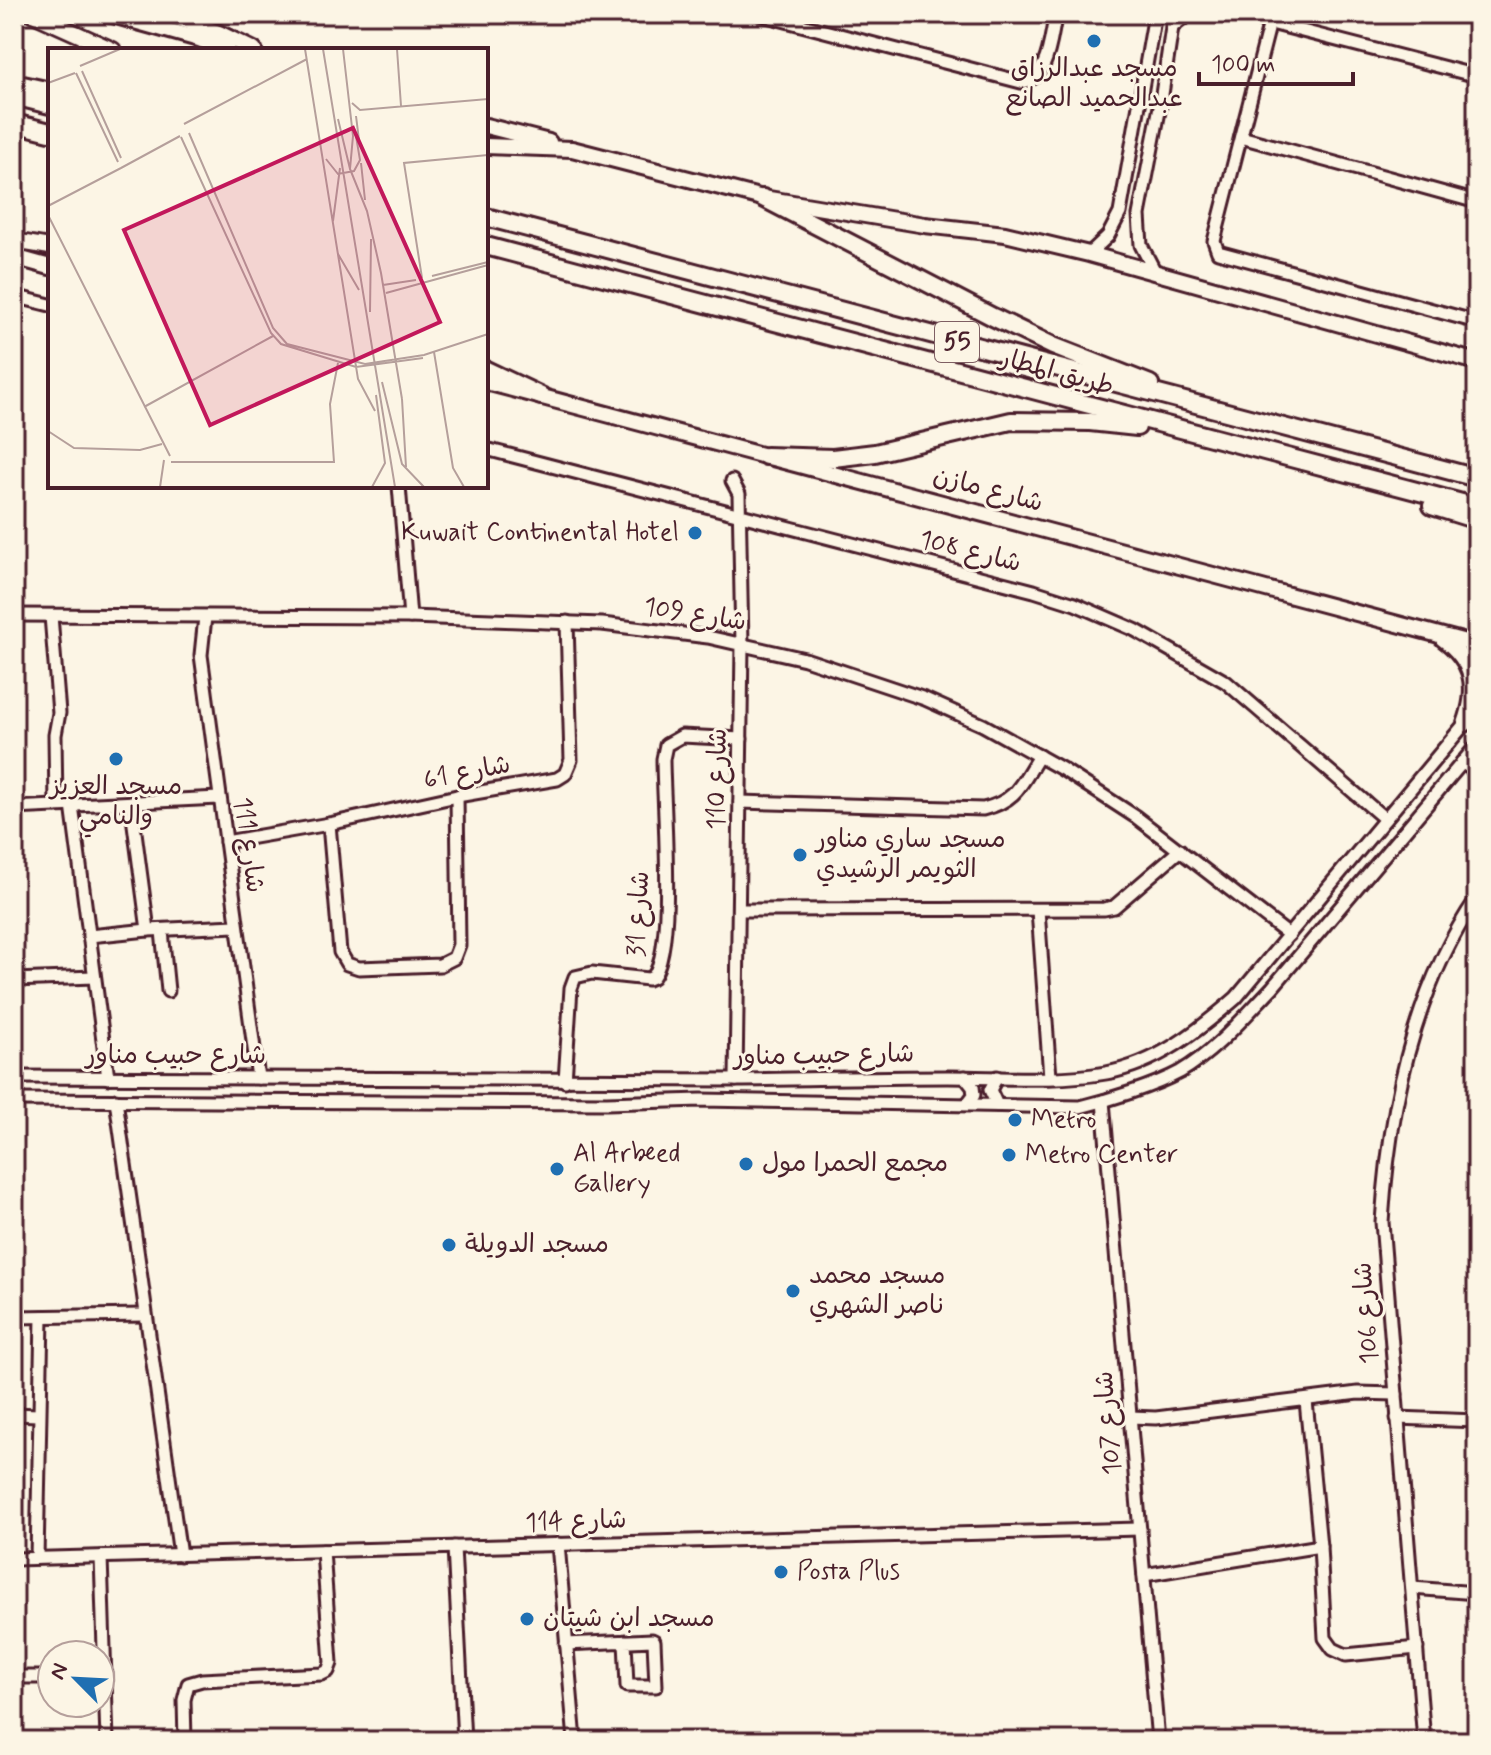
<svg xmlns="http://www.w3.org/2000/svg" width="1491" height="1755" font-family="Mynerve,'Playpen Sans Arabic',sans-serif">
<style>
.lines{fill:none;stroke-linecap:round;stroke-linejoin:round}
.minor-casing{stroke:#4a1f2b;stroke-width:17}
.major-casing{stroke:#4a1f2b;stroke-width:20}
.highway-casing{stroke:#4a1f2b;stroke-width:22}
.minor{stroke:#fcf5e5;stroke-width:11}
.major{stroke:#fcf5e5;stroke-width:14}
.highway{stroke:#fcf5e5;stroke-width:16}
.poi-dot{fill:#1f6fb2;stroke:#fcf5e5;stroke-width:3}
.labels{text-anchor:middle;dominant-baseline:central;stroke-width:6;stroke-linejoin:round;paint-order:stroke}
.shield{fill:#fcf5e5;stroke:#7f5f63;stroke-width:2}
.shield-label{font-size:24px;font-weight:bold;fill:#4a1f2b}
.poi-label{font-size:26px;fill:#4a1f2b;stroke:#fcf5e5;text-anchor:start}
.street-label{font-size:26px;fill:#4a1f2b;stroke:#fcf5e5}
.inset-road{fill:none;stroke:#b59f9b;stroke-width:2}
.view{fill:#c2185b;fill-opacity:0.15;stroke:#c2185b;stroke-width:4}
.inset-edge{fill:none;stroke:#4a1f2b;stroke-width:4}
</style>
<rect width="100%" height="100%" fill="#fcf5e5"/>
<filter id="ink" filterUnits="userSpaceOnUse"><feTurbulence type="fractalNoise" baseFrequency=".0125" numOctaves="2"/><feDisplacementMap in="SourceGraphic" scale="16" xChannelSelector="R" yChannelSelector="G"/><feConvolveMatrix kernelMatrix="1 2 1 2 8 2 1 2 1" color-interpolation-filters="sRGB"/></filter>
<g filter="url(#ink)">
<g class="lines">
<defs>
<g id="minor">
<path d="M759 14 1021 82C1050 79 1050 37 1056 14"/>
<path d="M1236 14 1477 76"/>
<path d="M1270 22 1214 241 1218 252 1477 322"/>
<path d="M1172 27 1189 14"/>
<path d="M1241 137 1477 202"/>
<path d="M1089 254 1108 236 1120 213 1155 14"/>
<path d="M1156 274 1141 245 1139 215 1161 101 1174 14"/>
<path d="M14 296 50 305"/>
<path d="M486 449 1034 591 1075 604 1135 630 1226 682 1385 819"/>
<path d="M732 481 739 494 742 644 736 1080"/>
<path d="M399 486 410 617"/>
<path d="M14 615 410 617 602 624 708 637 805 659 925 699 983 725 1062 769 1136 817 1289 935"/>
<path d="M51 616 59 713 55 735 56 806"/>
<path d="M205 617 201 655 258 1078"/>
<path d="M1462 762 1477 773"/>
<path d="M131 802 148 930"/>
<path d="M740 802 983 809C1017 801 1021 784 1039 756"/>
<path d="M72 805 108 1078"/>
<path d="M14 808 219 798"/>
<path d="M329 824 340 952 347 964 359 968 440 965 454 958 459 945 457 796"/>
<path d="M226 842 329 824 457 796 557 779 565 774 571 760 567 622"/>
<path d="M739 910 1104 909 1114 907 1180 850"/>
<path d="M1038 910 1050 1077"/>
<path d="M162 931 168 991"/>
<path d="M89 936 148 930 236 926"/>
<path d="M14 980 94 977"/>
<path d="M14 1077 736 1080C807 1079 877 1077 948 1077 1000 1077 1055 1082 1106 1073 1157 1064 1198 1031 1236 998L1477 709"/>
<path d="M965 1077 973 1087 974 1095 967 1104"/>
<path d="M997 1077 990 1090 997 1105"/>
<path d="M565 1081 571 988 575 977 592 973 648 979 653 977C676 947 663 803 663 759L666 745 682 736 741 739"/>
<path d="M14 1100 607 1103 701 1100 1080 1107C1109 1100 1154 1086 1180 1072 1215 1052 1244 1017 1272 988L1477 745"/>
<path d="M116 1100 180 1555"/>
<path d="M1103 1101 1158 1741"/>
<path d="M14 1317 145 1315"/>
<path d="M1306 1401 1320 1546 1325 1638 1333 1649 1346 1655 1417 1648"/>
<path d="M14 1414 38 1415"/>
<path d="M1130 1417 1156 1418 1358 1393 1396 1394"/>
<path d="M1397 1418 1477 1421"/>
<path d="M558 1544 575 1741"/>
<path d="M454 1547 464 1741"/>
<path d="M101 1557 107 1741"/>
<path d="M37 1558 42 1317"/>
<path d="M14 1559 1140 1529"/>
<path d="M1144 1575 1320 1546"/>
<path d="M1412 1588 1477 1593"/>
<path d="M566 1644 652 1640 654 1641 656 1686H627L625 1641"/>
<path d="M14 1677H52"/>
<path d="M185 1741 184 1700 188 1684 202 1680 322 1674 328 1671 331 1663 323 1551"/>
<path d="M1424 1741 1382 1222C1389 1111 1412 992 1477 898"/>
</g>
<g id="major">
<path d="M33 14 113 50"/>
<path d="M109 14 199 39 227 50"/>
<path d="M167 14 219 33 254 50"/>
<path d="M486 126 549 142"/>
<path d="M486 146 572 149 763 198 925 225 1005 234 1089 254 1477 362"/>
<path d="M14 241 50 247"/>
<path d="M14 257 50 267"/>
<path d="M486 382 1477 645"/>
<path d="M1443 639C1474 662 1478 688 1465 724"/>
</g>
<g id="highway">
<path d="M14 83 50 91"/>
<path d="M14 96 50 105"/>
<path d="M14 123 50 132"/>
<path d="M763 198 993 317 1053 346 1150 384"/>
<path d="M486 217 1477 478"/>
<path d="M486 246 1477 507"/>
<path d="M486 370 541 396"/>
<path d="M766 456 833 458 875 453 1011 421 1090 422 1137 427"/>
<path d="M1432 506 1477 520"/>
</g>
</defs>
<use href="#minor" class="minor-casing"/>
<use href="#major" class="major-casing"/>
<use href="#highway" class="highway-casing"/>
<use href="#minor" class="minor"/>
<use href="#major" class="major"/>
<use href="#highway" class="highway"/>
</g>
</g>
<g class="poi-dot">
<circle cx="1094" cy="41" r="8"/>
<circle cx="695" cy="533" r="8"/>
<circle cx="116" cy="759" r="8"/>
<circle cx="800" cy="855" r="8"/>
<circle cx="1015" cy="1120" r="8"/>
<circle cx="1009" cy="1155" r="8"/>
<circle cx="746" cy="1164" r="8"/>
<circle cx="557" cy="1169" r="8"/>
<circle cx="449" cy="1245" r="8"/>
<circle cx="793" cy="1291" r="8"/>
<circle cx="781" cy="1572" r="8"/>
<circle cx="527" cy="1619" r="8"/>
</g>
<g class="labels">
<rect class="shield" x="935" y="322" width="44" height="40" rx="6"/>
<g class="shield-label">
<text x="957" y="342">55</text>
</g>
<g class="poi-label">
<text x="1094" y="69" text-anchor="middle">مسجد عبدالرزاق<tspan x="1094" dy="30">عبدالحميد الصانع</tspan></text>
<text x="679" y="533" text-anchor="end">Kuwait Continental Hotel</text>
<text x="116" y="787" text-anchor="middle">مسجد العزيز<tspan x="116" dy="30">والنامي</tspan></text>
<text x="816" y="840">مسجد ساري مناور<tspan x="816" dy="30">الثويمر الرشيدي</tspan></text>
<text x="1031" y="1120">Metro</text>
<text x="573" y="1154">Al Arbeed<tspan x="573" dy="30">Gallery</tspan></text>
<text x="1025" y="1155">Metro Center</text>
<text x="762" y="1164">مجمع الحمرا مول</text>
<text x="465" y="1245">مسجد الدويلة</text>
<text x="809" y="1276">مسجد محمد<tspan x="809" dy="30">ناصر الشهري</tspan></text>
<text x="797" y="1572">Posta Plus</text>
<text x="543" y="1619">مسجد ابن شيتان</text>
</g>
<g class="street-label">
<text transform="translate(1057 373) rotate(15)">طريق المطار</text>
<text transform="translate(988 490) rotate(15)">شارع مازن</text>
<text transform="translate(970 552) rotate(14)">شارع 108</text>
<text transform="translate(695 615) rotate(9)">شارع 109</text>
<text transform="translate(467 773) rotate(-11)">شارع 61</text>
<text transform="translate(718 779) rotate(-89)">شارع 110</text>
<text transform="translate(248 845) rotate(82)">شارع 111</text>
<text transform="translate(639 914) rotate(-87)">شارع 31</text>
<text x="176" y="1056">شارع حبيب مناور</text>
<text transform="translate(824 1056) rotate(-1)">شارع حبيب مناور</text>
<text transform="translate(1367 1313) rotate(-94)">شارع 106</text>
<text transform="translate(1109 1423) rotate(-95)">شارع 107</text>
<text transform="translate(576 1522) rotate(-2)">شارع 114</text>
</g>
</g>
<g transform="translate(48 48)">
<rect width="440" height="440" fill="#fcf5e5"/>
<path class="inset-road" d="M257 1 310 331 327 363M275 1 347 439M295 1 305 88 302 121 319 163 333 225 354 351M349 1 353 58M32 18 72 1M34 23 73 110M28 25 70 114M0 35 27 25M304 55 312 62 440 51M308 68 311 92M290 71 302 121M136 76 259 11M141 85 225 280 239 296 317 316 376 307 440 286M133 89 223 285 233 296 308 319 375 310M278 111 290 126 306 123 312 112 308 88M313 115 317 152M73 120 132 88M0 158 73 120M0 167 122 408M285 173 292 120M290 206 311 242M384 228 440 214M374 230 356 115 440 107M335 237 368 232M338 245 440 217M322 264 323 191M386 304 405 420 416 439M334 334 354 416 376 439M354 351 358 419M96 359 225 288M0 383 26 400 92 402 114 396M123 414H286L282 356 290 315M112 439 116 412M324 439 337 415 328 347"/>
<path class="view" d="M305 80 392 274 162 377 76 182Z"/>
<rect width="440" height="440" class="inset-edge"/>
</g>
<rect width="1491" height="1755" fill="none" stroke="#fcf5e5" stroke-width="48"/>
<rect x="24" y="24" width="1443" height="1707" fill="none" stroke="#4a1f2b" stroke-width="3" filter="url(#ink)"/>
<g transform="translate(76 1679) rotate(294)"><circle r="38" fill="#fcf5e5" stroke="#b59f9b" stroke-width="2"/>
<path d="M0-6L14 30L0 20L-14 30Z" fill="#1f6fb2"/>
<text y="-12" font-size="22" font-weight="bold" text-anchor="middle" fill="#4a1f2b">N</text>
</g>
<path d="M1199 72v12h154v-12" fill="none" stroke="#4a1f2b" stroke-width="4"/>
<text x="1211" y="72" font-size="24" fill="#4a1f2b" stroke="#fcf5e5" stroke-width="6" paint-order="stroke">100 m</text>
</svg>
